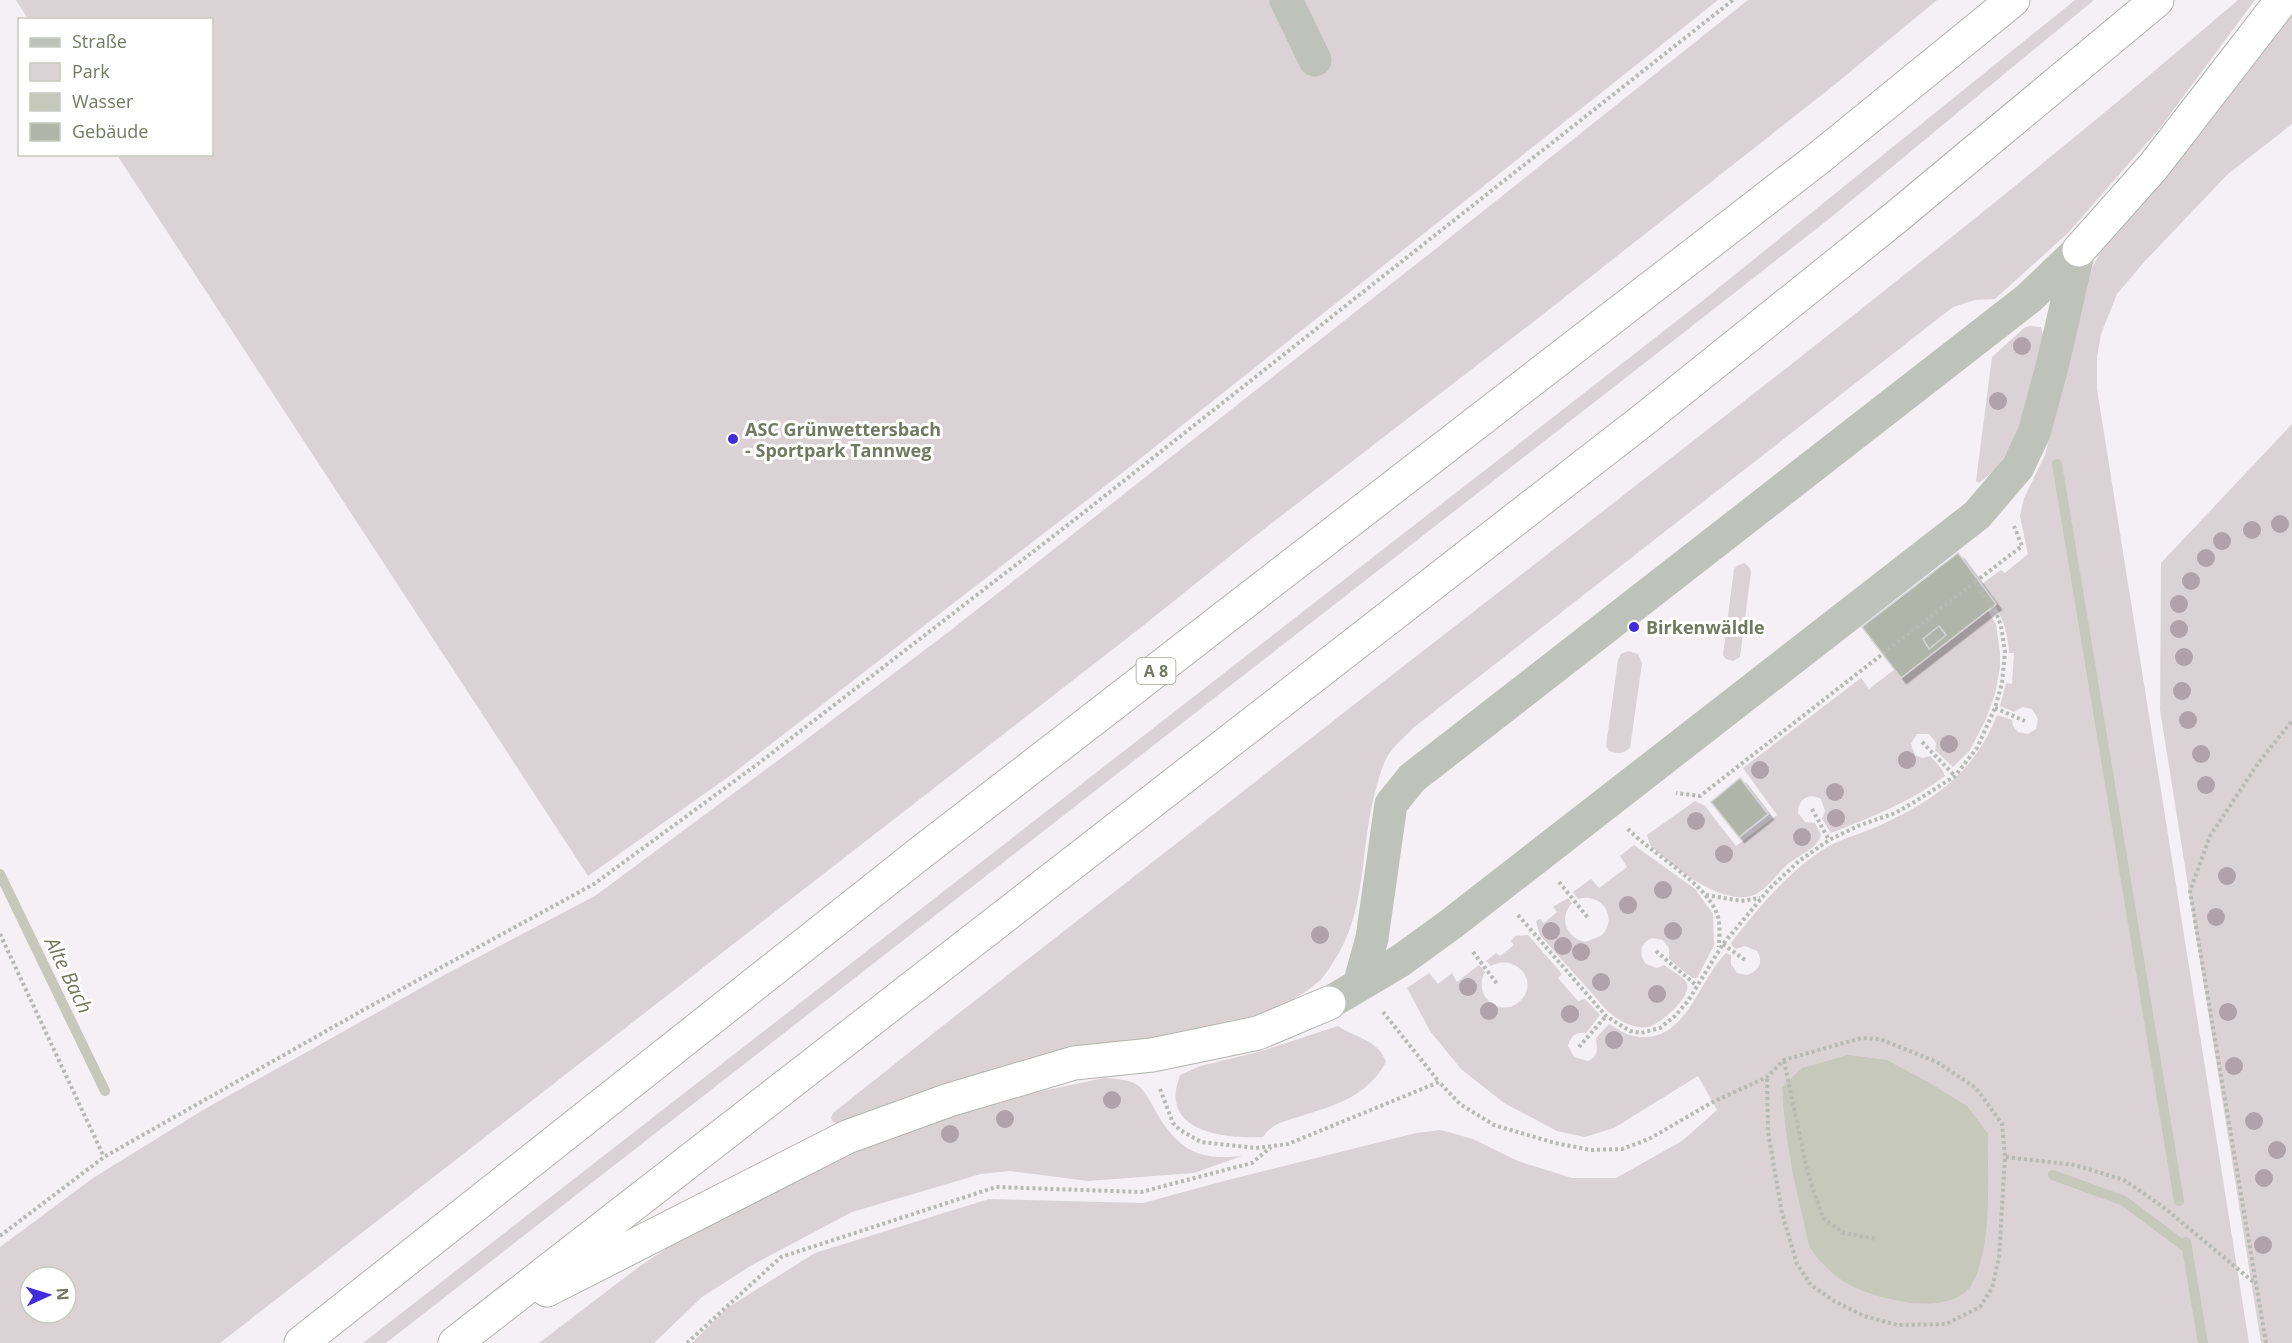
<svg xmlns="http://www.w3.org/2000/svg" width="2292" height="1343" font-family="'Open Sans',sans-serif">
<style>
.green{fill:#dbd2d6;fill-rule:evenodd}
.water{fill:#c6c8bb}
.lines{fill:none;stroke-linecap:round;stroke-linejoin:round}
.stream{stroke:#c6c8bb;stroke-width:10}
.building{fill:#b1b5a9;stroke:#d5d3d5;stroke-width:1.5;filter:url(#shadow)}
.highway-casing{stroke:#b1b4ac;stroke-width:35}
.path{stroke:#b7b9b3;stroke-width:4;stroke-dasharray:3 3;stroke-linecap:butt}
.minor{stroke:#bfc2bb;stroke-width:33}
.highway{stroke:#fff;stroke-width:33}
.tree{fill:#afa2a8}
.poi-dot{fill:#422bda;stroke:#fff;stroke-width:2}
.labels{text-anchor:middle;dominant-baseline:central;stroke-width:6;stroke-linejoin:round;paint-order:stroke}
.shield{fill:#fff;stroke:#9ca290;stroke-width:1.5}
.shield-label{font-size:16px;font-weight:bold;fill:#717a61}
.poi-label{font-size:18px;font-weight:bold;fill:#717a61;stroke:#fff;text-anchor:start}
.water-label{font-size:20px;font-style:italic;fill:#72775b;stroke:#fff}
</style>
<defs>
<filter id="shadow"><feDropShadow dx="5.5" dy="5.5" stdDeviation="0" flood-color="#0004"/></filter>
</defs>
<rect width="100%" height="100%" fill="#f4f0f4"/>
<g class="green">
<path d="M16 0H1718L1122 473 731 775 588 876 117 155 212 154V20L28 19Z"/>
<path d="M1748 0H1937L1833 86 1532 323 1250 540 1144 625 220 1343H0V1247L93 1178 203 1110 446 974 595 896 803 742 951 630 1438 247ZM30 1277H66V1313H30Z"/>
<path d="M2075 0H2094L1829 219 1646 362 386 1343H363L1701 302Z"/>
<path d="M2238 0H2255L2159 129 2068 233 1995 299 1975 300 1953 307 1413 728C1406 736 1397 743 1391 751 1384 760 1380 774 1377 785 1359 844 1369 911 1332 964 1328 970 1324 977 1318 982 1256 1036 1124 1037 1045 1056 973 1074 906 1097 837 1123L833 1122 831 1118 833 1113 940 1028C1132 878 1325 727 1517 578 1760 389 2004 201 2238 0Z"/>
<path d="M2292 13V124L2228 174 2145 261 2117 294 2101 334 2097 357V389L2249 1343H692L727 1308 815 1253 989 1199 1143 1203 1224 1181 1416 1133 1441 1130 1473 1139 1518 1161 1572 1178H1616L1682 1141 1717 1110 1698 1076 1614 1128 1585 1137 1557 1131 1504 1103 1461 1069 1430 1031 1407 988 1429 973 1438 984 1452 973 1457 982 1479 965 1485 972C1471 996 1503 1021 1522 999 1539 979 1514 953 1491 966L1486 961 1496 953 1500 956 1514 945 1511 941 1515 936 1528 935 1562 974 1558 978 1578 1001 1585 999 1600 1015 1586 1033C1575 1032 1571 1036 1568 1046L1574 1057 1588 1061C1599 1056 1597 1048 1596 1038L1609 1024C1617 1028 1625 1035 1634 1036 1685 1047 1699 979 1726 953L1731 955V964L1737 973 1747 975C1759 971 1764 962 1757 951L1745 946 1736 949 1732 946 1731 943C1760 906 1788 871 1829 846 1843 838 1861 834 1876 827 1932 802 1974 774 1997 715L2012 720 2013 726 2018 732 2028 734 2036 729 2038 719 2032 709 2023 707 2014 712 2000 706 2006 683 2012 684 2014 653H2009C2008 626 1997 606 1982 584L2001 570 2005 573 2028 554 2020 516 2024 498 2045 455 2092 268 2102 249 2199 136Z"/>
<path d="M2029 326 2041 327 2043 335C2031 385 2025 450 1979 483L1976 481 1992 357 2024 328Z"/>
<path d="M2292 424V1343H2261L2160 710 2161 563Z"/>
<path d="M1744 563 1750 568 1751 572 1740 657 1733 661 1726 659 1723 655 1734 569 1737 566Z"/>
<path d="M1975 590 1996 624 2000 653V667L1995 694 1986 719 1970 750 1953 767 1935 750 1936 743 1929 734H1917L1911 744 1915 755 1922 758 1930 756 1941 768 1945 776C1910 802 1872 817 1831 833L1822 819 1825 811 1821 799C1809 792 1798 799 1798 813L1805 822 1815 823 1821 834C1819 848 1799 855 1788 864 1777 873 1768 889 1754 895 1723 908 1671 865 1650 845L1647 835 1695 801 1705 806 1736 846 1777 815 1743 768 1861 678 1869 689 1899 666Z"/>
<path d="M1628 651 1638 654 1642 663 1630 748C1623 754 1618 754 1609 751L1606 746 1618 660 1621 654Z"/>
<path d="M1634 845 1695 889 1713 914 1714 945 1697 978H1692L1669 959V948L1663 940 1652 938C1640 943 1638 954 1646 964L1657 968 1664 965C1670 970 1681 975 1686 982 1694 995 1662 1022 1651 1026 1641 1030 1628 1025 1620 1020 1608 1014 1599 1001 1590 991 1573 972 1556 954 1540 935L1536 921 1540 919 1544 923 1557 912 1553 907 1568 898 1572 903C1558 918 1567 938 1585 942L1601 936C1619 918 1602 892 1578 899L1573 892 1591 879 1599 888 1627 867 1620 856Z"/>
<path d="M1338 1026C1355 1038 1379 1040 1386 1062 1366 1098 1335 1105 1298 1117 1283 1122 1273 1123 1263 1137 1224 1139 1158 1132 1180 1075L1200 1066 1262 1051Z"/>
<path d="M1104 1078C1115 1079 1126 1079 1136 1084 1145 1090 1150 1101 1155 1110 1177 1149 1197 1161 1242 1156L1194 1173 1088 1181 1010 1171 981 1174 852 1212 752 1265 702 1297 654 1343H539L640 1266 689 1234 835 1159 935 1120 1004 1099Z"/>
</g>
<path class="water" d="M1848 1055 1887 1060 1928 1082 1967 1106 1988 1134C1987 1177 1993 1244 1973 1282 1954 1322 1862 1298 1836 1276 1828 1270 1816 1257 1811 1249 1807 1242 1806 1230 1804 1222 1793 1179 1784 1132 1782 1087L1802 1068Z"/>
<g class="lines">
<g class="stream">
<path d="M2057 464 2179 1201"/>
<path d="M0 874 105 1091"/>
<path d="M2053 1175 2124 1201 2187 1248"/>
<path d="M2186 1242 2203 1343"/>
</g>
</g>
<g class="building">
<path d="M1958 553 1996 604 1901 678 1862 627Z"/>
<path d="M1939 626 1946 635 1929 649 1923 639Z"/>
<path d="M1740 778 1768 814 1739 837 1711 802Z"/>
</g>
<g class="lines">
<defs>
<g id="highway">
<path d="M2079 250 2153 167 2282 0"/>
<path d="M547 1290 847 1137 949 1100 1074 1063 1152 1055 1258 1033 1329 1003"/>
<path d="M301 1343 919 854 1820 157 2013 0"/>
<path d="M455 1343 1647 417 1895 218 2157 0"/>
</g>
</defs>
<use href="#highway" class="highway-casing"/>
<g class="path">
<path d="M1975 582 2022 546 2014 526"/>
<path d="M1995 708 2025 721"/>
<path d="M1922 742 1955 776"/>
<path d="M1812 809 1829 840"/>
<path d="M1628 829C1652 854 1706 883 1717 914 1721 924 1719 937 1719 947"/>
<path d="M1559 882 1589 919"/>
<path d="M1706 895 1741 901 1760 898"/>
<path d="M1518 915 1606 1016 1630 1031 1641 1033 1660 1028 1675 1016 1688 1001 1723 944 1770 888 1799 861 1829 840 1858 826 1895 813 1916 801 1955 776 1977 748 1995 708 2002 683 2005 652 2001 626 1996 612 1975 582 1700 796 1676 793"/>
<path d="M0 934 104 1157"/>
<path d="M1723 944 1745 960"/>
<path d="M1656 951 1697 986"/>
<path d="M1473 952 1498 985"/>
<path d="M1383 1012 1439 1082"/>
<path d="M1579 1047 1606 1016"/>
<path d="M1784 1061 1808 1174 1823 1218 1843 1233 1877 1239"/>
<path d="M1160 1089 1173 1123 1180 1130 1201 1142 1256 1148 1288 1144 1439 1082 1460 1104 1494 1125 1555 1143 1591 1150 1622 1149 1649 1139 1713 1102 1767 1077 1784 1060 1861 1038 1880 1039 1937 1062 1976 1088 2002 1124 2005 1157 1999 1257 1992 1288 1980 1307 1946 1324 1897 1325 1864 1316 1834 1301 1811 1285 1797 1264 1782 1213 1768 1132 1767 1077"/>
<path d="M2006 1157 2075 1165 2124 1180 2162 1206 2256 1284"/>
<path d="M0 1236 104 1157 365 1009 594 884 759 763 1078 517 1733 0"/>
<path d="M687 1343 781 1257 996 1187 1141 1192 1252 1163 1271 1147"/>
<path d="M2266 1343 2190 891 2210 836 2259 762 2292 721"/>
</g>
<g class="minor">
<path d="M1286 0 1315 60"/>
<path d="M1359 985 1372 938 1391 804 1412 778 2029 298 2079 250"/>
<path d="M1329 1003 1400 961 1451 924 1977 515 2018 467 2034 433 2052 367 2079 250"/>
</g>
<use href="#highway" class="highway"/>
</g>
<g class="tree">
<circle cx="2022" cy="346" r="9"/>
<circle cx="1998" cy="401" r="9"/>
<circle cx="2280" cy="524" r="9"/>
<circle cx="2252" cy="530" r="9"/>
<circle cx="2222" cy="541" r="9"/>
<circle cx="2206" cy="558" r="9"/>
<circle cx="2191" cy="581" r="9"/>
<circle cx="2179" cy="604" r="9"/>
<circle cx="2179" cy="629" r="9"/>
<circle cx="2184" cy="657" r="9"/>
<circle cx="2182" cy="691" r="9"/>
<circle cx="2188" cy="720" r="9"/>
<circle cx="1949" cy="744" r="9"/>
<circle cx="2201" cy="754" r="9"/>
<circle cx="1907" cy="760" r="9"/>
<circle cx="1760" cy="770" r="9"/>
<circle cx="2206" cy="785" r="9"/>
<circle cx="1835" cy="792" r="9"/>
<circle cx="1836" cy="818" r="9"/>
<circle cx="1696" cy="821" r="9"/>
<circle cx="1802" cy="837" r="9"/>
<circle cx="1724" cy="854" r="9"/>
<circle cx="2227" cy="876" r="9"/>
<circle cx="1663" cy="890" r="9"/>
<circle cx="1628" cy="905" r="9"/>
<circle cx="2216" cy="917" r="9"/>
<circle cx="1551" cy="931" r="9"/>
<circle cx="1673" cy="931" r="9"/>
<circle cx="1320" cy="935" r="9"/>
<circle cx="1563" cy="946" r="9"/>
<circle cx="1581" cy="952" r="9"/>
<circle cx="1601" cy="982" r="9"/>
<circle cx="1468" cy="987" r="9"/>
<circle cx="1657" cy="994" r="9"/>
<circle cx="1489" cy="1011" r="9"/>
<circle cx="2228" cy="1012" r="9"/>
<circle cx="1570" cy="1014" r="9"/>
<circle cx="1614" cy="1040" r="9"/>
<circle cx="2234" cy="1066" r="9"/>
<circle cx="1112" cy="1100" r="9"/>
<circle cx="1005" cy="1119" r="9"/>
<circle cx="2254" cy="1121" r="9"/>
<circle cx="950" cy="1134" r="9"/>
<circle cx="2277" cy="1150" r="9"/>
<circle cx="2264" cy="1178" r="9"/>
<circle cx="2263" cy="1245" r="9"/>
</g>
<g class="poi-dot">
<circle cx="733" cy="439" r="6"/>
<circle cx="1634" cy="627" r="6"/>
</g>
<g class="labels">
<rect class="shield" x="1136.5" y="658" width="39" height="26" rx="4.5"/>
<g class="shield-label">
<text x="1156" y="671">A 8</text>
</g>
<g class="poi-label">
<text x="745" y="429">ASC Grünwettersbach<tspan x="745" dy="21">- Sportpark Tannweg</tspan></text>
<text x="1646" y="627">Birkenwäldle</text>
</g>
<g class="water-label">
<text transform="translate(69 975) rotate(64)">Alte Bach</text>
</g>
</g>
<rect x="18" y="18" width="195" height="138" fill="#ffffff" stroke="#c6cac0" stroke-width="1.5"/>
<rect x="30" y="38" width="30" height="9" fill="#bfc2bb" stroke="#c6cac0" stroke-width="1.5"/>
<text x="72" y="48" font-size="18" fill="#717a61">Straße</text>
<rect x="30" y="63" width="30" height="18" fill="#dbd2d6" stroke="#c6cac0" stroke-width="1.5"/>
<text x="72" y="78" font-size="18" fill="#717a61">Park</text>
<rect x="30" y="93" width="30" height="18" fill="#c6c8bb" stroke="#c6cac0" stroke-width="1.5"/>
<text x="72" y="108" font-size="18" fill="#717a61">Wasser</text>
<rect x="30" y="123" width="30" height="18" fill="#b1b5a9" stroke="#c6cac0" stroke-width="1.5"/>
<text x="72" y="138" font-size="18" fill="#717a61">Gebäude</text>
<g transform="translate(48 1295) rotate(86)"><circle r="28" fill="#ffffff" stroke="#c6cac0" stroke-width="1.5"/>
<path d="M0-4.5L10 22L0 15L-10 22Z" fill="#422bda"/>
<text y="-9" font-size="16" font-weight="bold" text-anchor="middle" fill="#717a61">N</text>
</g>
</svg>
